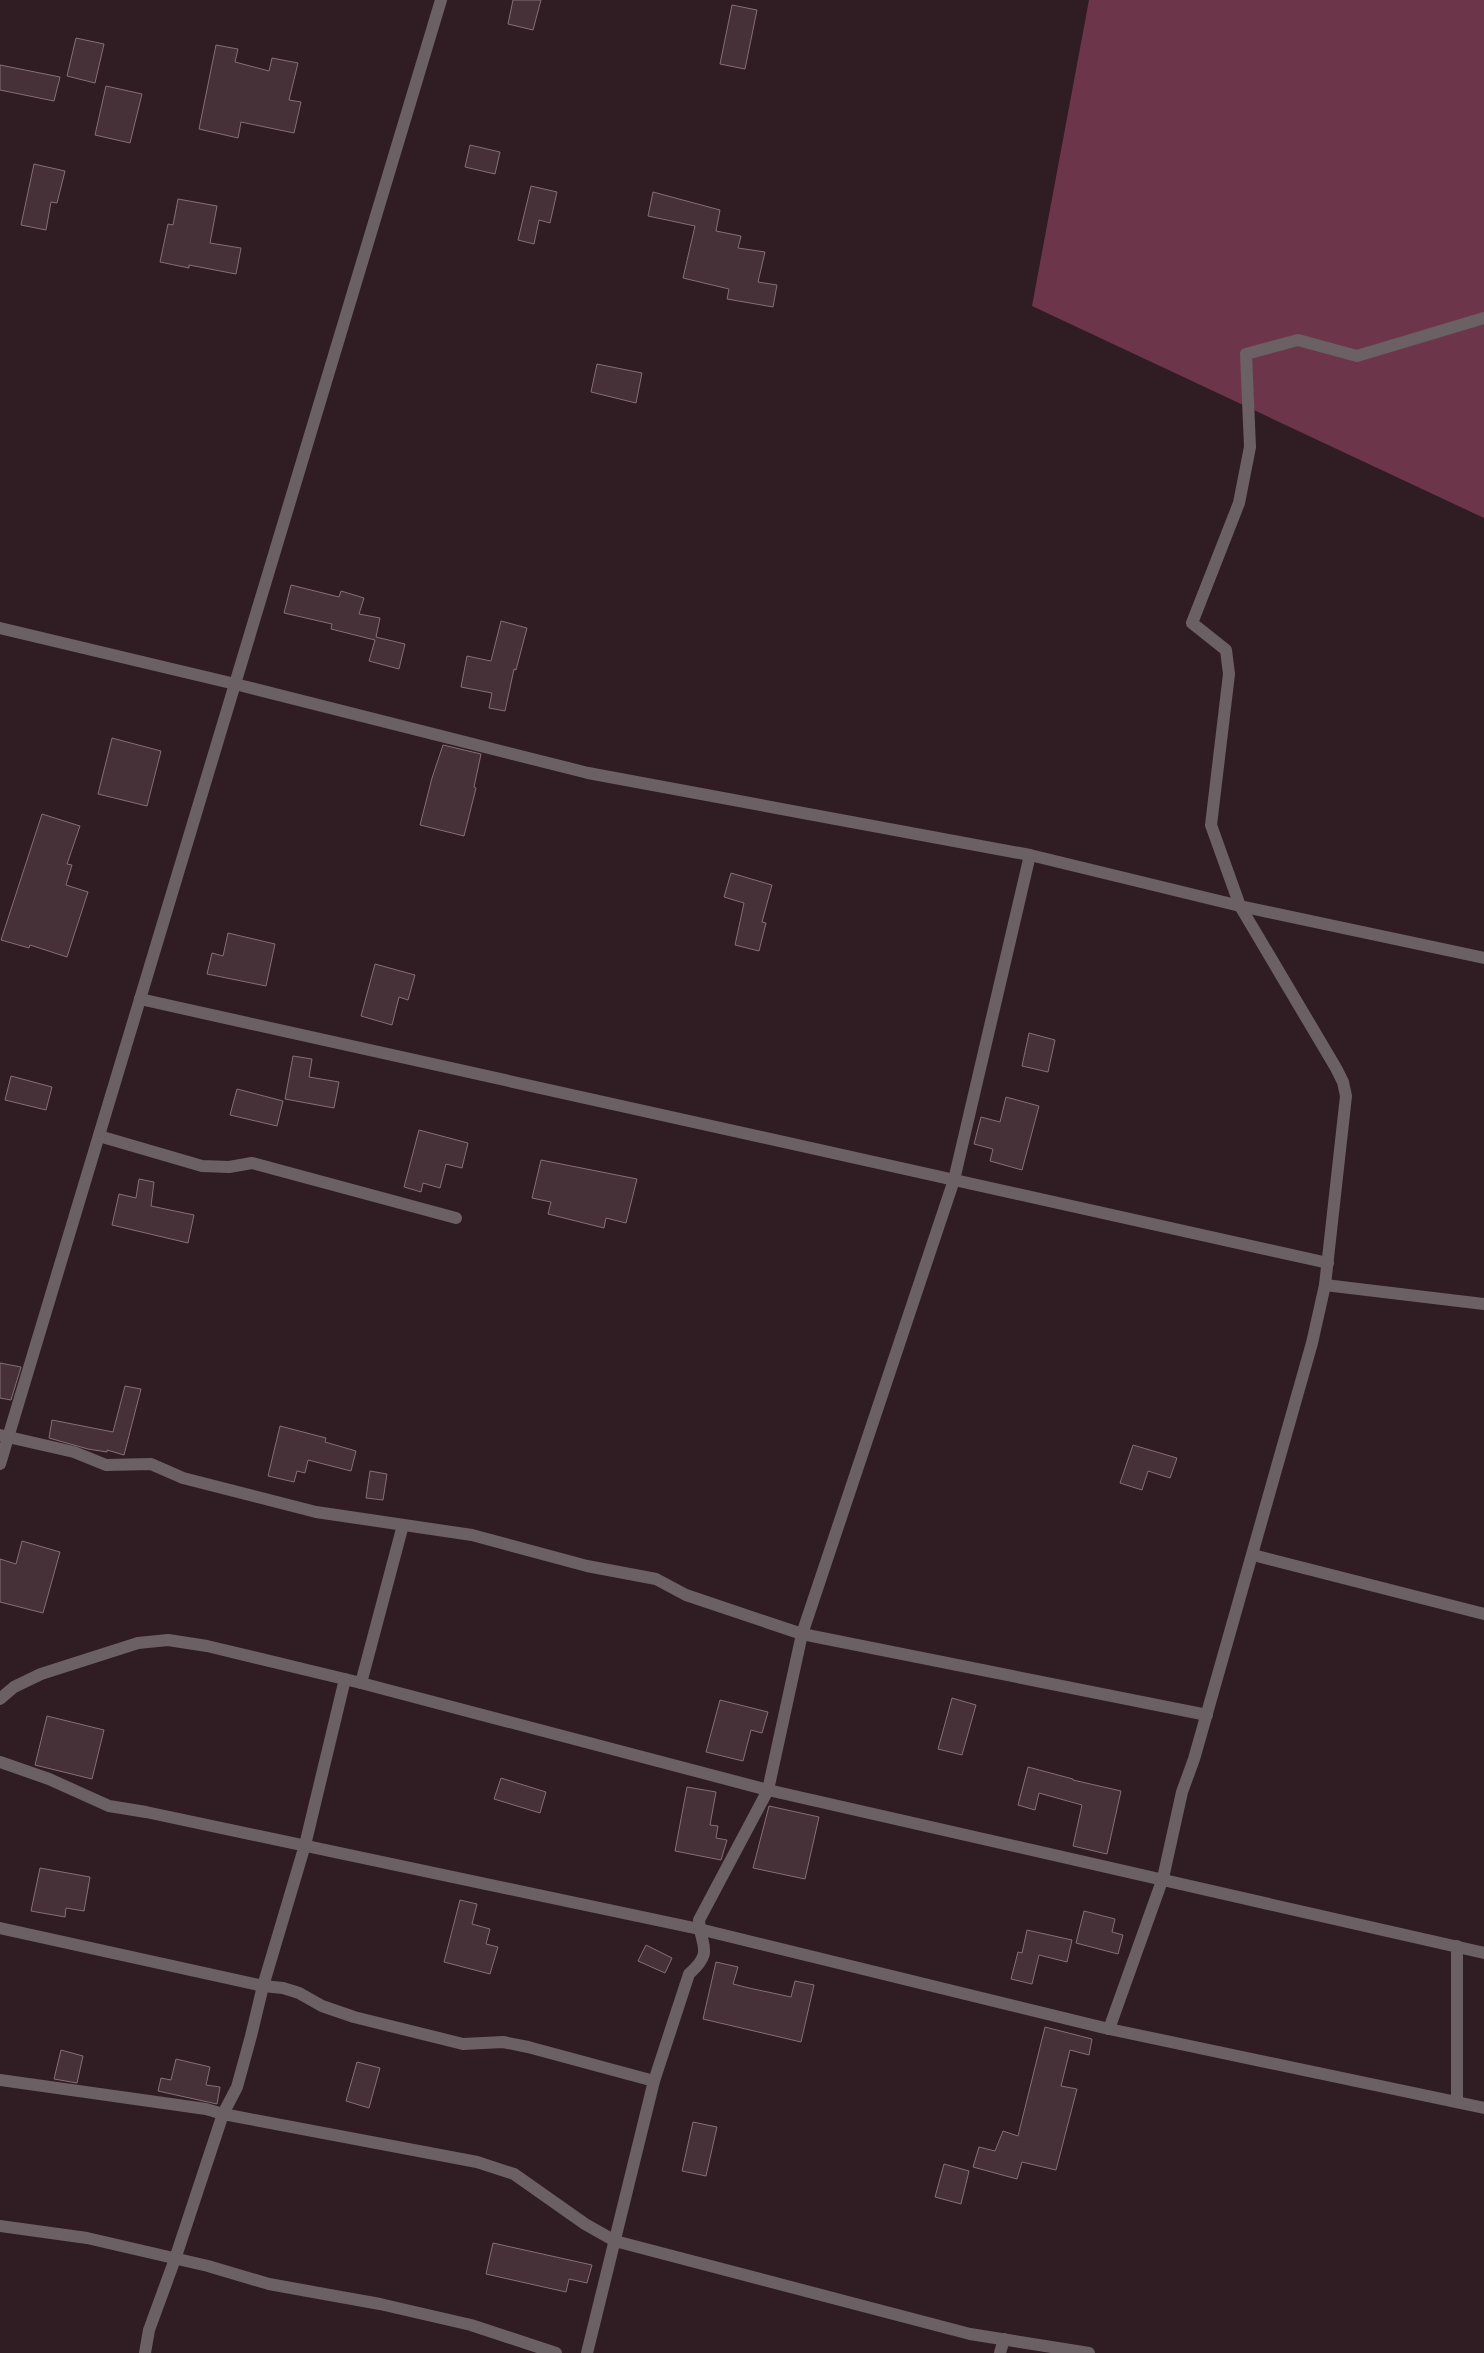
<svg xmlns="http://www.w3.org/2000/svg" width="1484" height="2353" font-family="'Varela Round',sans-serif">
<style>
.green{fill:#6d3549}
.building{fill:#463138;stroke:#866e75}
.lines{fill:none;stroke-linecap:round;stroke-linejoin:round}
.street{stroke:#6b6063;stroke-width:12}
</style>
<rect width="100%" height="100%" fill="#301d23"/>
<path class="green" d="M1089 0H1484V518L1032 306Z"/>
<g class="building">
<path d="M513 0H541L533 30 508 24Z"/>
<path d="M732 5 757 10 745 69 720 64Z"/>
<path d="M76 38 104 44 95 83 67 76Z"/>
<path d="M216 45 238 49 235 62 269 71 272 58 298 63 289 100 301 102 294 133 241 122 238 138 199 129Z"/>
<path d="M0 65 60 77 54 101 0 90Z"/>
<path d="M106 86 142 94 130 143 95 135Z"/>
<path d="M470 145 500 152 495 174 465 167Z"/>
<path d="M34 164 65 171 57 203 51 202 46 230 21 225Z"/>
<path d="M531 186 557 192 550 223 539 220 534 244 518 240Z"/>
<path d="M653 192 720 210 716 231 741 236 738 248 765 252 758 282 777 285 773 307 727 299 729 289 683 278 695 226 648 216Z"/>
<path d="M178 199 217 206 210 243 241 248 236 274 189 265V268L160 262 168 224 173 225Z"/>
<path d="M597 364 642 373 636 403 591 392Z"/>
<path d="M291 585 339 597 341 591 364 598 359 614 380 618 376 637 405 644 399 669 369 661 375 640 331 629 332 624 284 613Z"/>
<path d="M501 621 527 628 516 670 514 669 505 711 489 708 492 693 461 687 467 656 491 661Z"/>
<path d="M112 738 161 751 147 806 98 794Z"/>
<path d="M443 745 481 754 474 787 476 788 464 836 420 825 432 778Z"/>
<path d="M42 814 80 826 67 864 72 865 66 885 88 892 67 957 30 945 29 948 1 940Z"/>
<path d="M731 873 772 885 762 922 766 923 759 951 735 945 744 903 724 897Z"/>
<path d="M228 933 275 944 266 986 207 974 212 953 223 956Z"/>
<path d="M375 964 415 975 408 1000 399 997 392 1025 361 1016Z"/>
<path d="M1029 1033 1055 1040 1048 1072 1022 1066Z"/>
<path d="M293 1056 312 1059 309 1077 339 1082 334 1108 285 1099Z"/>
<path d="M11 1076 52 1087 46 1110 5 1100Z"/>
<path d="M237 1089 283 1101 277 1126 230 1115Z"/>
<path d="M1006 1097 1039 1106 1022 1170 990 1161 993 1149 974 1144 981 1117 1000 1122Z"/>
<path d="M419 1130 468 1143 462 1168 446 1164 440 1188 423 1183 421 1192 404 1187Z"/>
<path d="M541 1160 637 1179 626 1223 606 1218 604 1228 548 1214 551 1202 532 1198Z"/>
<path d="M139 1179 154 1182 151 1206 194 1215 188 1243 112 1225 119 1194 136 1198Z"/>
<path d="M0 1363 21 1367 11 1400 0 1398Z"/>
<path d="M125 1386 141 1389 124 1455 107 1450V1452L88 1449 49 1438 52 1420 113 1432Z"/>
<path d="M280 1426 326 1438 325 1442 356 1451 351 1471 308 1460 305 1473 297 1471 294 1482 268 1476Z"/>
<path d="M1133 1445 1177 1458 1170 1478 1148 1471 1142 1490 1120 1483Z"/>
<path d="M370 1471 387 1474 383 1500 366 1498Z"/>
<path d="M22 1541 60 1552 43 1613 0 1602V1559L16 1564Z"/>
<path d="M952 1698 976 1705 962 1755 938 1749Z"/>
<path d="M720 1700 768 1712 762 1733 751 1730 743 1761 706 1752Z"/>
<path d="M47 1716 104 1730 92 1779 35 1765Z"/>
<path d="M1028 1767 1073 1779V1780L1121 1791 1107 1854 1073 1846 1082 1805 1039 1793 1035 1810 1018 1805Z"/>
<path d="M501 1778 546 1792 540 1813 494 1799Z"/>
<path d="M687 1787 716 1792 710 1825 718 1826 716 1838 727 1840 721 1860 675 1851Z"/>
<path d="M769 1806 819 1817 805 1879 753 1868Z"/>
<path d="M40 1868 90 1877 84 1911 66 1908 65 1917 31 1911Z"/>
<path d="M460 1900 477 1904 472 1924 490 1929 486 1944 498 1947 490 1974 444 1962Z"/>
<path d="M1084 1911 1115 1919 1112 1932 1123 1935 1118 1954 1076 1943Z"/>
<path d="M1027 1930 1072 1940 1067 1962 1039 1955 1032 1984 1011 1979 1018 1952 1022 1953Z"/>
<path d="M646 1945 672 1958 665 1973 638 1961Z"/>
<path d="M716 1962 738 1967 733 1984 749 1988 791 1997 795 1981 814 1985 801 2042 703 2019Z"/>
<path d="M1045 2027 1092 2039 1089 2055 1070 2050 1061 2086 1077 2089 1056 2170 1022 2162 1017 2179 973 2167 979 2147 995 2151 1003 2131 1018 2136Z"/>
<path d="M61 2050 83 2056 77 2083 54 2079Z"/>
<path d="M176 2059 210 2067 206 2085 220 2087 217 2104 158 2091 161 2078 171 2080Z"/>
<path d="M357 2062 380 2068 369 2108 346 2101Z"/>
<path d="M693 2122 717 2127 706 2176 682 2171Z"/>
<path d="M944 2164 969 2171 961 2204 935 2197Z"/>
<path d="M493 2243 592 2265 587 2283 569 2279 566 2292 486 2274Z"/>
</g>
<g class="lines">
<g class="street">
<path d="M0 628 235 684 588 773 1030 855 1240 906 1484 958"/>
<path d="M1030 855 954 1180 802 1634 1207 1715"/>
<path d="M140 999 1328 1263"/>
<path d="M99 1136 202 1166 229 1167 252 1163 456 1218"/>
<path d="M1325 1285 1484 1304"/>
<path d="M0 1435 74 1452 106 1465 151 1464 183 1478 316 1512 472 1535 587 1566 656 1579 686 1595 802 1634 768 1790 699 1920C700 1946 715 1951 689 1974L654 2081 587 2353"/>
<path d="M0 1464 441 0"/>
<path d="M1253 1555 1484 1614"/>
<path d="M361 1683 403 1525"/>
<path d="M0 1699 14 1687 41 1674 138 1643 168 1640 207 1646 361 1683 768 1790 1484 1953"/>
<path d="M0 1762 49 1779 109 1806 146 1812 699 1929 1109 2029 1484 2108"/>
<path d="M0 1928 263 1986 283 1988 299 1993 322 2006 354 2017 463 2044 503 2042 528 2047 654 2081"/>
<path d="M1109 2029 1163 1878 1182 1792 1194 1759 1312 1343 1325 1285 1346 1096 1343 1082 1336 1068 1240 906 1211 825 1229 674 1226 650 1192 623 1239 503 1250 447 1246 354 1298 340 1357 356 1484 318"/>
<path d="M0 2080 206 2109 223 2114 237 2087 251 2036 263 1986 305 1845 345 1679"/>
<path d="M1457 2101V1946"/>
<path d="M0 2226 87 2238 208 2266 269 2284 380 2304 471 2325 556 2353"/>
<path d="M145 2353 149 2330 175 2259 223 2114 477 2162 514 2174 585 2224 615 2241 970 2334 1089 2353"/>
<path d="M1000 2353 1004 2339"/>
</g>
</g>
</svg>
